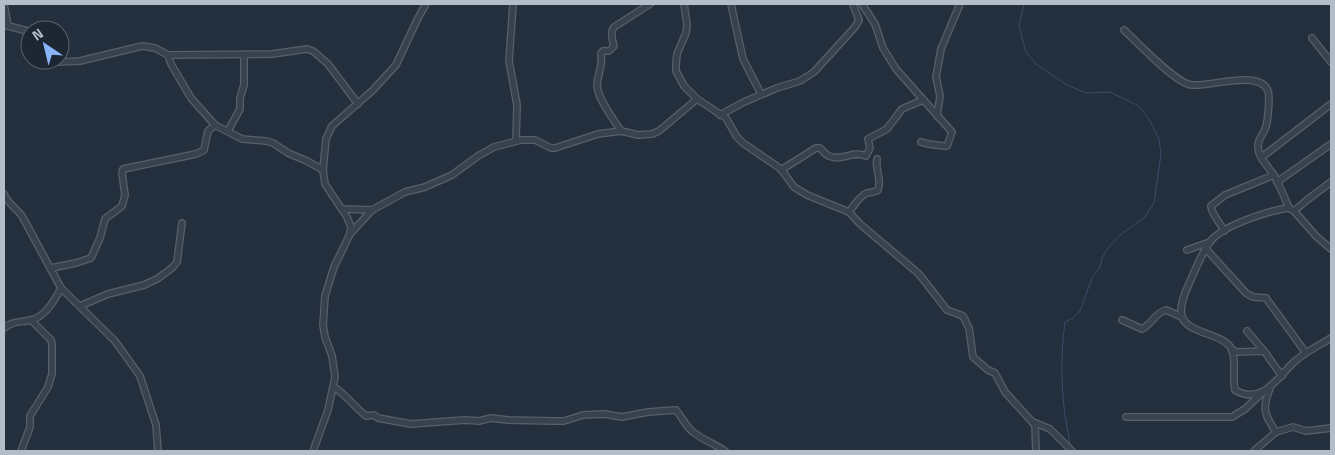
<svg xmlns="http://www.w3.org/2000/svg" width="1335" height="455" font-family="'Titillium Web',sans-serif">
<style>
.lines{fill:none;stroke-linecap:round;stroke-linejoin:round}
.stream{stroke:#394c67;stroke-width:1}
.street-casing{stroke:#565f6c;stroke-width:8}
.street{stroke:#38414e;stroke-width:5.5}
</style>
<rect width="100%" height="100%" fill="#242f3e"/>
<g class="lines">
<path class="stream" d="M1024 4 1019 26 1026 52 1036 64 1067 85 1086 93 1110 92 1139 106 1150 121 1159 139 1161 154 1154 203 1145 217 1120 235 1109 247 1102 258 1100 267 1092 278 1080 311 1073 318 1065 322C1061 351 1061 379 1064 407 1065 420 1069 433 1070 446"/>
<defs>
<g id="street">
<path d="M4 4 8 26"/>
<path d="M513 4 509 61 517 105 516 141"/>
<path d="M684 4 687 25 686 33 677 54 676 64V71L684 86 697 99 726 118 737 137 743 143 781 169 794 187 807 195 849 212 860 224 919 274 947 310 963 316 969 328 973 357 988 370 995 373 1005 392 1035 425 1036 451"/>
<path d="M731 4 743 59 761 94"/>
<path d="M862 4 875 24 883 48 896 69 952 132 947 146C941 146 926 144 921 142"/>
<path d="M4 25 28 31 30 34"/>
<path d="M1124 30C1137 42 1176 84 1192 85 1210 87 1260 69 1268 91 1270 98 1268 123 1265 129 1263 135 1257 140 1258 147 1258 158 1270 168 1275 177 1280 187 1285 198 1289 208L1294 211 1316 236 1331 249"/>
<path d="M1312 38 1331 62"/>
<path d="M168 55 171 64 191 98 215 125 242 139 266 141 273 143 288 153 307 161 323 170"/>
<path d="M53 60 59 62 80 61 142 46 155 48 168 55 272 54 307 49 313 51 328 64 358 104"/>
<path d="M720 115 744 102 777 88 800 81 814 72 855 27 859 20 853 4"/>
<path d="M937 116 940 96 936 77 941 49 960 4"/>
<path d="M228 131 240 109V98L244 85V60L245 55"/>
<path d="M621 131C614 120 597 98 597 85 598 72 603 68 601 53L603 51H609L614 46C612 40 610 32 614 27L650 4"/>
<path d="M1262 157 1331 104"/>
<path d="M781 170 816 148H820C822 150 826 155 829 156 841 162 852 150 866 156L870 148 868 139 887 129 902 109 923 100"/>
<path d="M1277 182 1331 144"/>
<path d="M4 194C7 203 16 208 22 216L61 288 115 341 140 376 156 425 158 451"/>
<path d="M1289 208C1270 210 1221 226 1210 242 1202 252 1194 273 1188 286 1184 295 1178 309 1183 319 1191 334 1223 334 1231 348 1237 359 1232 377 1235 390 1262 406 1278 377 1294 362 1305 352 1318 346 1331 338"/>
<path d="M342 209 372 210"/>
<path d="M1294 211 1307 200 1331 182"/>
<path d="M849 212C854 206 859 196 867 193 872 192 874 193 878 190 882 178 875 171 877 159"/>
<path d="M1224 231C1221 223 1211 214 1211 206L1225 195 1274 175"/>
<path d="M350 234 372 210 405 192 425 187 452 175 478 156 494 147 521 140H535L551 148H555L598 134 621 131 638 135 652 134 659 131 697 99"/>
<path d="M1206 249 1246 293 1253 297 1266 298 1306 353"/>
<path d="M1187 250 1210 242"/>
<path d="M51 268 76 263 91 258 100 238 105 219 122 206 125 195 122 173 123 169 196 154 204 150 208 131 215 125"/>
<path d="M80 306 108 294 144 285 157 279 172 268 177 262 182 223"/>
<path d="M1122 320 1142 329C1152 324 1155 313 1166 310L1182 317"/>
<path d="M4 328C15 320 19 323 31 320 45 317 55 300 61 288"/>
<path d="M1247 331 1264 351"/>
<path d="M1232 350 1238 352 1264 351 1282 376"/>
<path d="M334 387C346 395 355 407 366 416L374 415 378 418 411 424 465 420 479 421 491 418 508 420 553 421H564L583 415 604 414 622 417 648 412 676 410C682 417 686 427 693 432 703 440 715 444 725 451"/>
<path d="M1270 388C1262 408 1264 415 1276 432L1293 427 1306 431 1331 428"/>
<path d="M1126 417H1232L1245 409 1263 392"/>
<path d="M1033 422 1050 429 1072 451"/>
<path d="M21 451 30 427V416L48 387 52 374V344L51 340 31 320"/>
<path d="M313 451 328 410 335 377 332 356 325 337 323 325 325 296 334 267 350 234 351 227 347 217 325 184 323 170 326 139 332 126 373 90 396 65 418 18 426 4"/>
<path d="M1254 451 1276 432"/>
</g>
</defs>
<use href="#street" class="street-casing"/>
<use href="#street" class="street"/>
</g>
<rect width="1335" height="455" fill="none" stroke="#b4bcc9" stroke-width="10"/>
<g transform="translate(45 45) rotate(325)"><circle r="24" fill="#1d2633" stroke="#59626f"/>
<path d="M0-4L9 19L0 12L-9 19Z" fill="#8ab4f8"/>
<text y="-8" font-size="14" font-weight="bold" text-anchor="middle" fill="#b4bcc9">N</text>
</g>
</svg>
